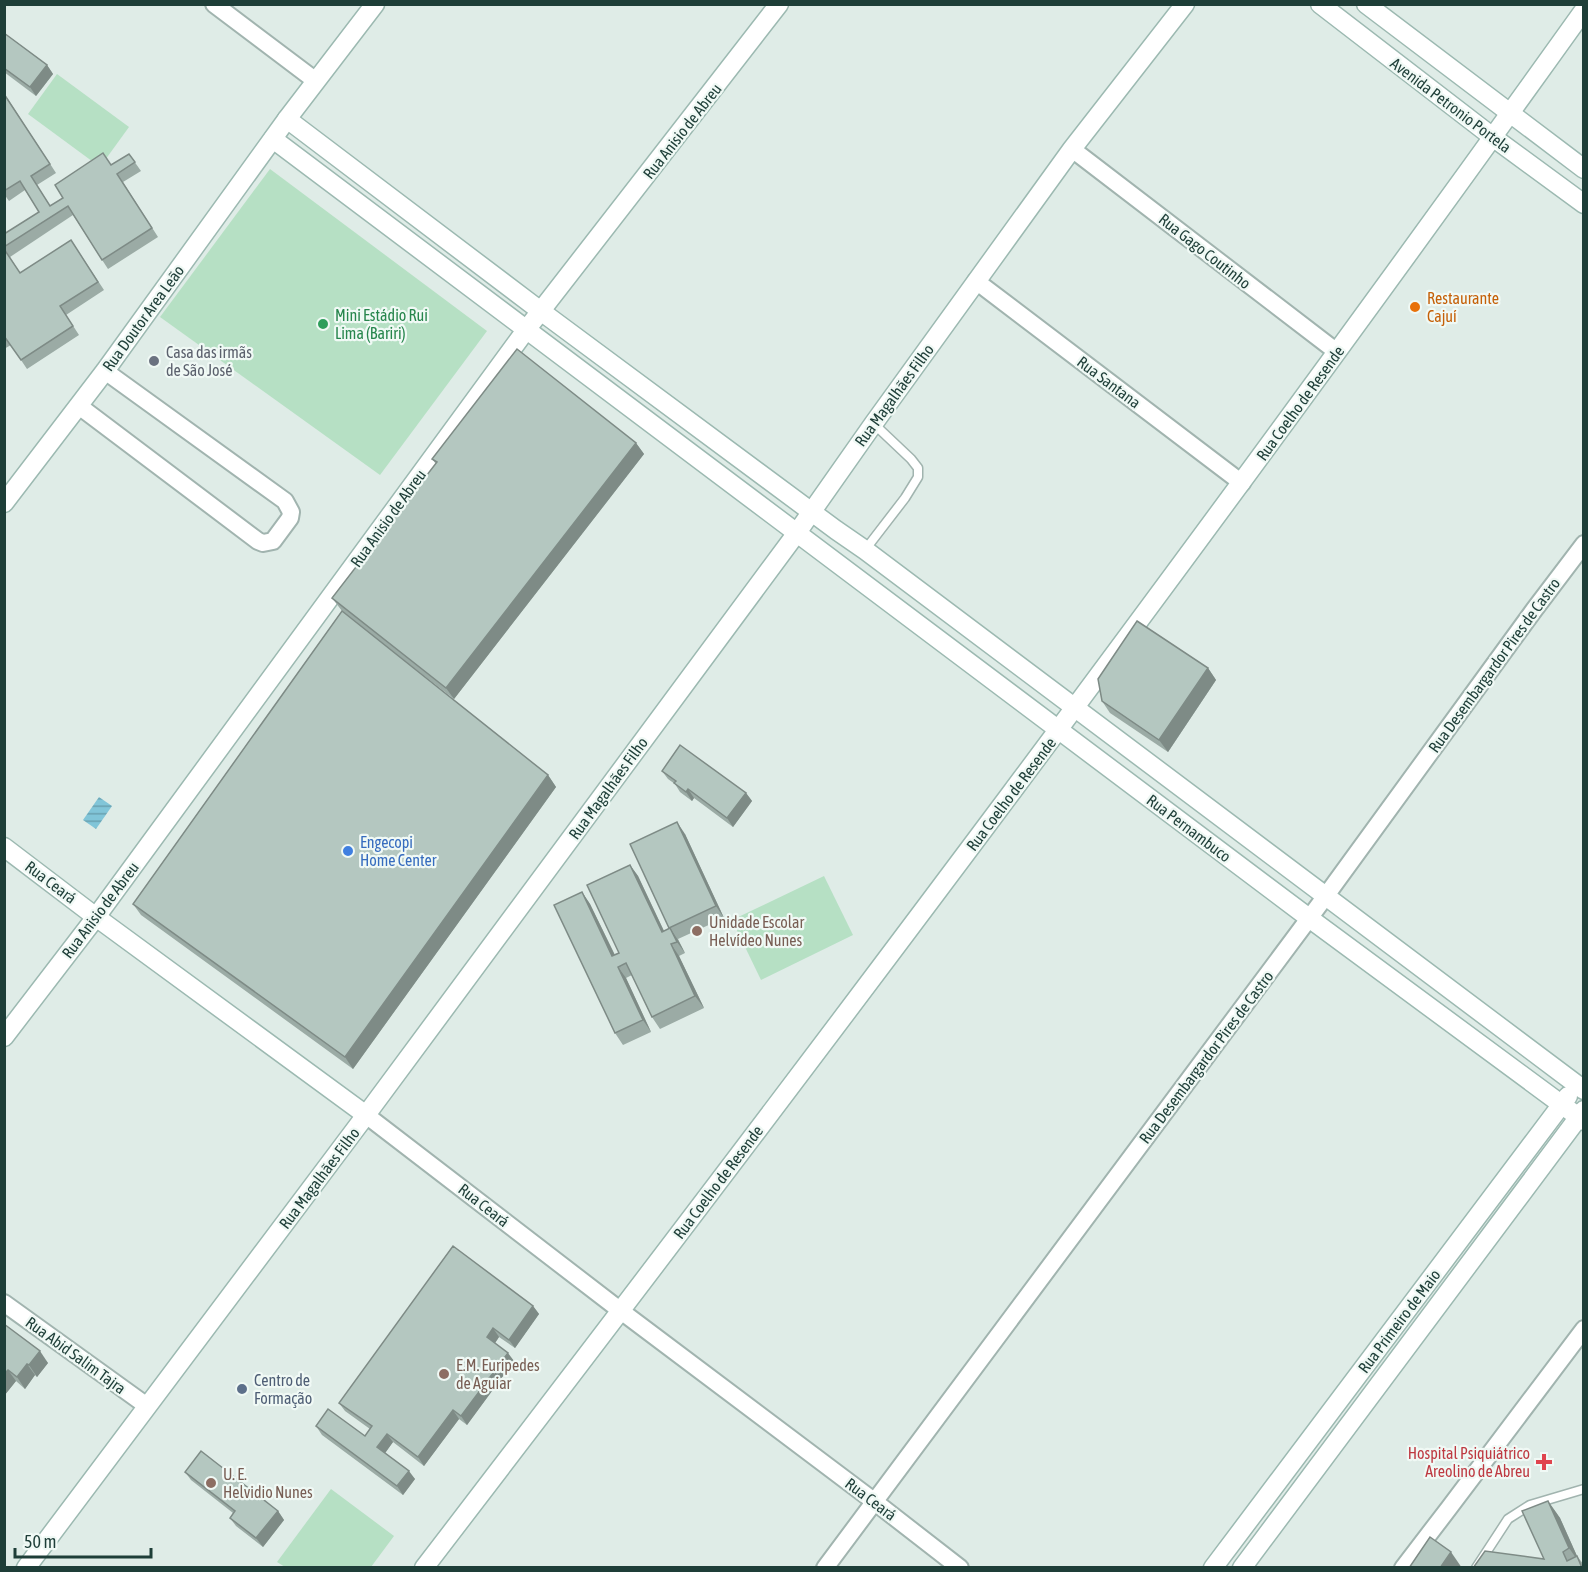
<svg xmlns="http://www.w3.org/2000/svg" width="1588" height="1572" font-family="'Asap Condensed',sans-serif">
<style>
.park{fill:#b6e0c4}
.water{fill:url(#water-rules)}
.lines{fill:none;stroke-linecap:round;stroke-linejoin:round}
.lane-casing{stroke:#a1b4af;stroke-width:11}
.street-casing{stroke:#a1b4af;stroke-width:20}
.secondary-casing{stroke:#9cb9b1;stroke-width:21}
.lane{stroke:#fff;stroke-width:8}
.street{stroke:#fff;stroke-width:16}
.secondary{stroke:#fff;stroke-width:18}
.wall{fill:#9baba5}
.shaded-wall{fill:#7e8b86}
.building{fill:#b4c7c0;stroke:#7e8b86;stroke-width:1.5}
.food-dot{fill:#e8710a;stroke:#f0f9f5;stroke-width:2}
.leisure-dot{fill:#2e9e5b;stroke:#f0f9f5;stroke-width:2}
.worship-dot{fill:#6b7280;stroke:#f0f9f5;stroke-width:2}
.shop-dot{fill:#3f7fe0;stroke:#f0f9f5;stroke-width:2}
.education-dot{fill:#8d6e63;stroke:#f0f9f5;stroke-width:2}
.service-dot{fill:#5c6f8a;stroke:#f0f9f5;stroke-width:2}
.health-dot{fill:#e0444e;stroke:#f0f9f5;stroke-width:2}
.labels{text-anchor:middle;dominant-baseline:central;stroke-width:4.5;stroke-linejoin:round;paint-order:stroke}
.street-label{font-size:16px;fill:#1e3e38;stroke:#f0f9f5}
.food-label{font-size:16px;fill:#c56008;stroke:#f0f9f5;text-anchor:start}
.leisure-label{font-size:16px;fill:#27864d;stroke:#f0f9f5;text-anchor:start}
.worship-label{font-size:16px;fill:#5b616d;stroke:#f0f9f5;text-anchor:start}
.shop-label{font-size:16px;fill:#366cbe;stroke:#f0f9f5;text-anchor:start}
.education-label{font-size:16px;fill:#785e54;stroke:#f0f9f5;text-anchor:start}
.service-label{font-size:16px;fill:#4e5e75;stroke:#f0f9f5;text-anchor:start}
.health-label{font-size:16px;fill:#be3a42;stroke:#f0f9f5;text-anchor:end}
</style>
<defs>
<pattern id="water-rules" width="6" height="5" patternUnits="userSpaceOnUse" patternTransform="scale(1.5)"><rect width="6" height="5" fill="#81c5d8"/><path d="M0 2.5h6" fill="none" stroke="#69a1b0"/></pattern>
</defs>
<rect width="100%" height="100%" fill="#dfece7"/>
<g class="park">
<path d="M57 74 129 127 100 167 28 114Z"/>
<path d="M270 169 487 331 380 475 160 317Z"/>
<path d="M824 876 853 935 761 980 732 920Z"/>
<path d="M331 1489 394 1536 371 1567H285L277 1562Z"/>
</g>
<path class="water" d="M99 797 112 806 96 829 83 820Z"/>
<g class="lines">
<defs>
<g id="lane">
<path d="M865 550 905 498 918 477V468L911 459 874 424"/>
<path d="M1476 1568 1508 1519 1530 1505 1584 1489"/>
</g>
<g id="street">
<path d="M214 4 316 81"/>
<path d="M1072 149 1337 352"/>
<path d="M976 281 1242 483"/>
<path d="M79 406 258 541 263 543 273 541 290 518 291 512 285 501 105 371"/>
<path d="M366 1115 621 1311 875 1502 960 1568"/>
<path d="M4 1303 147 1406"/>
<path d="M825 1568 1325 897 1534 610 1584 544"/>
<path d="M1403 1568 1449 1508 1584 1329"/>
</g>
<g id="secondary">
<path d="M1320 4 1494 138 1584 204"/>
<path d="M1366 4 1584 169"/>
<path d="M287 119 542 312 836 530 865 550 1584 1090"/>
<path d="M273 139 1309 918 1584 1121"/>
<path d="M4 503 105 371 287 119 375 4"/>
<path d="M4 847 96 917 366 1115"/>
<path d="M4 1037 96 917 526 330 779 4"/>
<path d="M26 1568 366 1115 796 534 874 423 1072 149 1185 4"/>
<path d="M424 1568C818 1054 1207 537 1584 10"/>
<path d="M1213 1568 1568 1096"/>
<path d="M1242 1568 1584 1110"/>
</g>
</defs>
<use href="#lane" class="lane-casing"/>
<use href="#street" class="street-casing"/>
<use href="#secondary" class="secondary-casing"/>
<use href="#lane" class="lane"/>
<use href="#street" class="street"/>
<use href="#secondary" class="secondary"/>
</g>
<g class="wall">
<path d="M4 33 47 65 53 74 36 96 4 72Z"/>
<path d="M4 93 56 173 37 185 50 206 129 154 141 171 123 182 158 237 108 269 73 215 10 257 20 273 77 249 104 290 66 315 79 335 27 369 11 345 4 349V234L39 212 25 190 9 201 4 194Z"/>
<path d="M636 443 644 454 454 699 395 653 548 775 556 787 353 1069 141 915 133 904 342 611 332 598 436 464 432 459Z"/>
<path d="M1208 668 1216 680 1168 752 1110 713 1102 701Z"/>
<path d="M662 771 746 793 752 801 733 827 694 798 692 801 680 792 675 784 668 779Z"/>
<path d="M685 834 724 918 678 939 685 953 679 956 704 1008 660 1029 652 1017 632 975 626 978 651 1032 623 1045 615 1033 582 892 590 904 615 955 619 953 630 865 638 876 664 931 669 928Z"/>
<path d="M533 1306 539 1314 515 1348 499 1337 495 1343 514 1361 467 1425 459 1419 424 1466 393 1442 385 1453 415 1479 403 1495 322 1435 316 1426 365 1436 370 1429 345 1411 339 1403Z"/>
<path d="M4 1324 48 1363 37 1377 35 1375 25 1389 16 1381 4 1396Z"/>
<path d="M185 1472 278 1511 284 1520 263 1547 236 1526 230 1518 233 1513 191 1480Z"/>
<path d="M1548 1501 1560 1518 1577 1556 1584 1565V1568L1544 1559Z"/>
</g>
<g class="shaded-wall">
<path d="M47 65 53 74 36 96 30 87Z"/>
<path d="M636 443 644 454 454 699 446 688Z"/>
<path d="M1208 668 1216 680 1168 752 1159 740Z"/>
<path d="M548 775 556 787 353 1069 345 1057Z"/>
<path d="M688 789 694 798 692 801 686 792Z"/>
<path d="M746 793 752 801 733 827 727 818Z"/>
<path d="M677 822 685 834 724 918 716 906Z"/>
<path d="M630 865 638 876 670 944 662 932Z"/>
<path d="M582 892 590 904 621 968 612 956Z"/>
<path d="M670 928 678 940 685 953 677 942Z"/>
<path d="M671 944 679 956 704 1008 695 996Z"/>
<path d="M618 967 626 978 651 1032 643 1020Z"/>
<path d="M533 1306 539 1314 515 1348 509 1340Z"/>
<path d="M493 1328 499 1337 493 1346 487 1337Z"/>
<path d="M40 1351 48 1363 37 1377 29 1365Z"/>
<path d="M508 1353 514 1361 467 1425 461 1416Z"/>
<path d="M27 1364 35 1375 25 1389 17 1377Z"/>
<path d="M8 1370 16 1381 4 1396V1374Z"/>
<path d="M453 1410 459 1419 424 1466 418 1457Z"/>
<path d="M387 1434 393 1442 383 1456 377 1447Z"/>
<path d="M409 1471 415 1479 403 1495 397 1486Z"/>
<path d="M1548 1501 1560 1518 1581 1565 1569 1548Z"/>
<path d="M278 1511 284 1520 263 1547 256 1538Z"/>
<path d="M1451 1552 1462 1568H1440Z"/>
</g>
<g class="building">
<path d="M4 33 47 65 30 87 4 68Z"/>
<path d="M4 94 50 164 31 176 50 206 63 198 55 185 103 153 111 165 129 154 135 162 117 174 152 228 102 260 68 206 4 247V234L39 212 20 181 4 191Z"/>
<path d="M71 240 98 282 60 306 73 326 21 360 4 336V249L20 273Z"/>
<path d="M517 349 636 443 446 688 332 598 437 462 432 459Z"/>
<path d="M342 611 548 775 345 1057 133 904Z"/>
<path d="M1137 621 1208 668 1159 740 1102 701 1098 679Z"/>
<path d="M680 745 746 793 727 818 688 789 686 792 674 783 676 781 662 771Z"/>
<path d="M677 822 716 906 669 928 630 844Z"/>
<path d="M630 865 662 932 670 928 677 942 671 944 695 996 652 1017 626 963 618 967 643 1020 615 1033 554 905 582 892 612 956 619 953 587 885Z"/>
<path d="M453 1246 533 1306 509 1340 493 1328 487 1337 508 1353 461 1416 453 1410 418 1457 387 1434 377 1447 409 1471 397 1486 316 1426 328 1409 365 1436 372 1426 339 1403Z"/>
<path d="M4 1324 40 1351 29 1365 27 1364 17 1377 8 1370 4 1374Z"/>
<path d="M201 1451 278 1511 256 1538 230 1518 235 1511 185 1472Z"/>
<path d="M1548 1501 1569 1548 1563 1552 1567 1561 1577 1556 1582 1568H1473L1485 1551 1544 1559 1522 1511Z"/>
<path d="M1430 1537 1451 1552 1440 1568H1409Z"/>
</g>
<circle class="food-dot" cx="1415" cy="307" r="6"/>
<circle class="leisure-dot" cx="323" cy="324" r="6"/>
<circle class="worship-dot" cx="154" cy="361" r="6"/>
<circle class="shop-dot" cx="348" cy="851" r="6"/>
<g class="education-dot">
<circle cx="697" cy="931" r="6"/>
<circle cx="444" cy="1374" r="6"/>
<circle cx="211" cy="1483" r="6"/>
</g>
<circle class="service-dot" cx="242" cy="1389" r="6"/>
<path class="health-dot" d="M1541 1453h6v6h6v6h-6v6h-6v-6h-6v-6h6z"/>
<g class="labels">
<g class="street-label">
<text transform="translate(1451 105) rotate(37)">Avenida Petronio Portela</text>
<text transform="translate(682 131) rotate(-52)">Rua Anisio de Abreu</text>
<text transform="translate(1205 251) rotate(38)">Rua Gago Coutinho</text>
<text transform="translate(143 318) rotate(-54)">Rua Doutor Area Leão</text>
<text transform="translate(1109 382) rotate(37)">Rua Santana</text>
<text transform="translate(894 395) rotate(-54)">Rua Magalhães Filho</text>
<text transform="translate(1300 403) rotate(-54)">Rua Coelho de Resende</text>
<text transform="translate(388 518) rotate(-54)">Rua Anisio de Abreu</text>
<text transform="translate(1494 665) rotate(-54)">Rua Desembargardor Pires de Castro</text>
<text transform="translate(608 788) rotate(-54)">Rua Magalhães Filho</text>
<text transform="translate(1011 794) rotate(-53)">Rua Coelho de Resende</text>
<text transform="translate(1189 828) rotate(37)">Rua Pernambuco</text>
<text transform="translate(51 882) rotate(37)">Rua Ceará</text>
<text transform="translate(100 910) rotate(-53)">Rua Anisio de Abreu</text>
<text transform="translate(1206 1057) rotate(-53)">Rua Desembargardor Pires de Castro</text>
<text transform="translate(319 1178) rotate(-53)">Rua Magalhães Filho</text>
<text transform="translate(718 1182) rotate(-53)">Rua Coelho de Resende</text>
<text transform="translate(484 1205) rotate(38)">Rua Ceará</text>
<text transform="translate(1399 1321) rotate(-53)">Rua Primeiro de Maio</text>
<text transform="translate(76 1355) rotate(36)">Rua Abid Salim Tajra</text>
<text transform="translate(871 1499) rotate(37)">Rua Ceará</text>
</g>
<g class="food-label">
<text x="1427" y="298">Restaurante<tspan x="1427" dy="18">Cajuí</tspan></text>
</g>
<g class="leisure-label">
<text x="335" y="315">Mini Estádio Rui<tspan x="335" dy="18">Lima (Bariri)</tspan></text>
</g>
<g class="worship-label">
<text x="166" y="352">Casa das irmãs<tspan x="166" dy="18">de São José</tspan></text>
</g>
<g class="shop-label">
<text x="360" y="842">Engecopi<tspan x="360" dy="18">Home Center</tspan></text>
</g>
<g class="education-label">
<text x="709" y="922">Unidade Escolar<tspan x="709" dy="18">Helvídeo Nunes</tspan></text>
<text x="456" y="1365">E.M. Euripedes<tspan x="456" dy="18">de Aguiar</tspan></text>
<text x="223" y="1474">U. E.<tspan x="223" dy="18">Helvidio Nunes</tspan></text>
</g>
<g class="service-label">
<text x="254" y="1380">Centro de<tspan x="254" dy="18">Formação</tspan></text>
</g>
<g class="health-label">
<text x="1530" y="1453">Hospital Psiquiátrico<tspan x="1530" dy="18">Areolino de Abreu</tspan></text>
</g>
</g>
<rect width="1588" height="1572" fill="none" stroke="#1e3e38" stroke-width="12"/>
<path d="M15 1548v9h136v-9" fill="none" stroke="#1e3e38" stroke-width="3"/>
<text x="24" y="1548" font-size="18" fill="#1e3e38" stroke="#f0f9f5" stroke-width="4.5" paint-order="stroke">50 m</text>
</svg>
